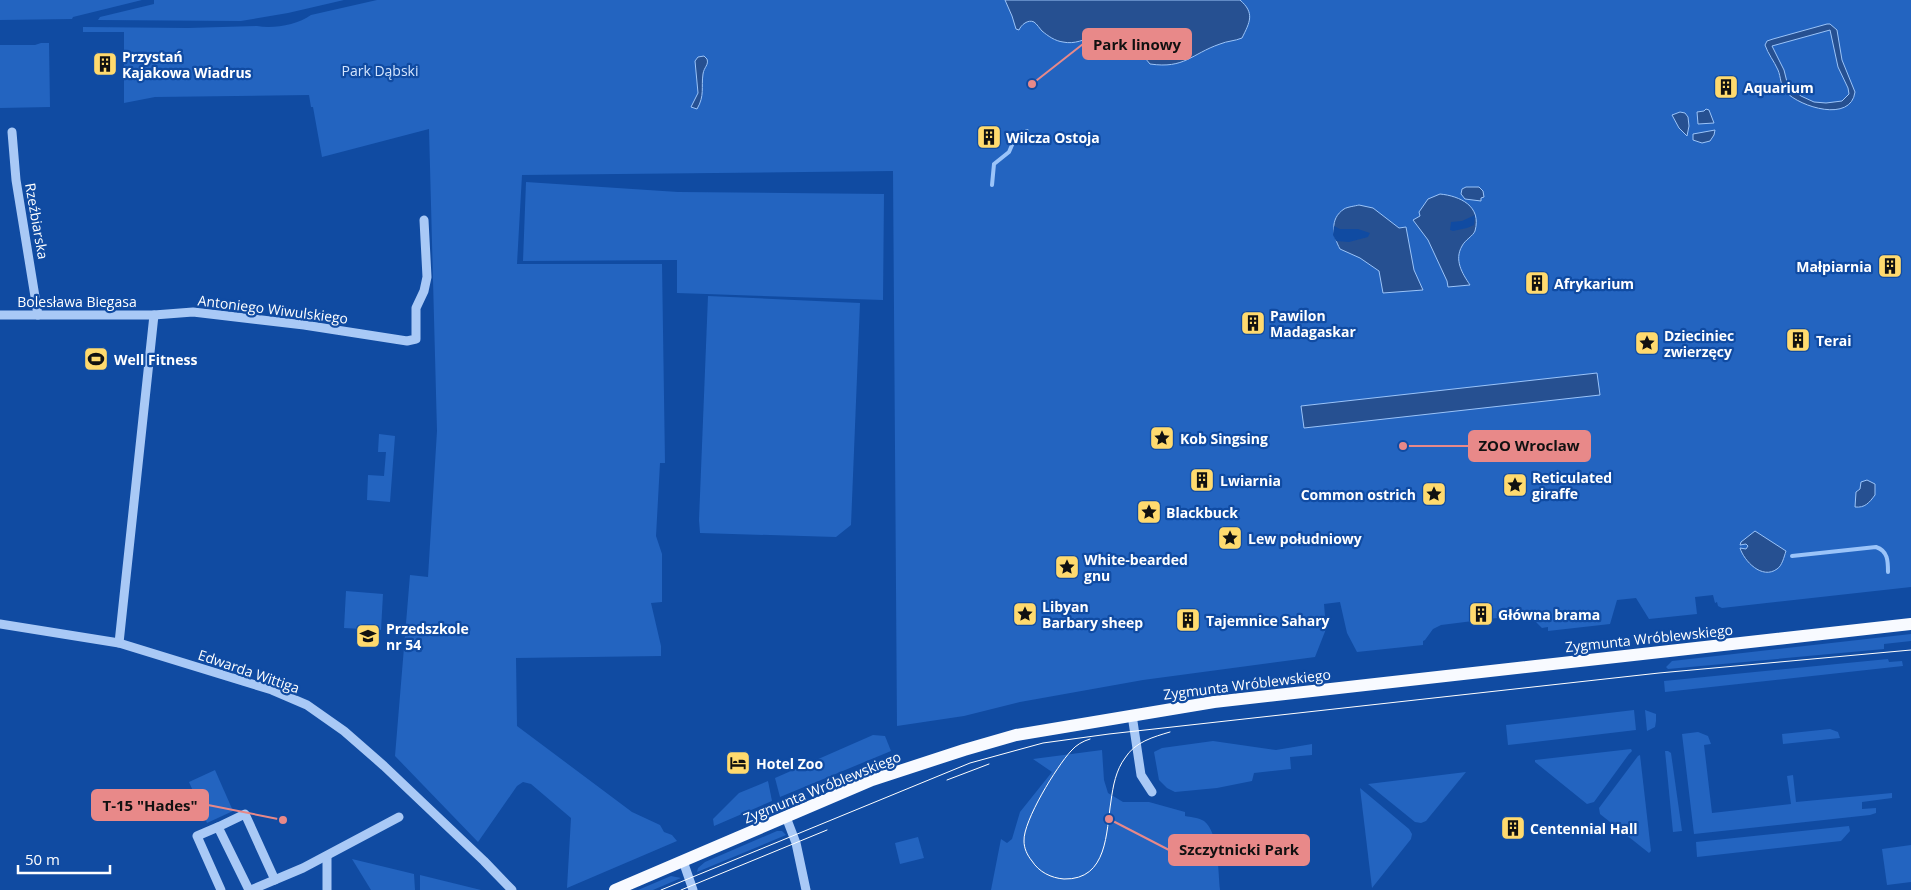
<svg xmlns="http://www.w3.org/2000/svg" width="1911" height="890" font-family="'Open Sans',sans-serif">
<style>
.green{fill:#2364c0}
.water{fill:#265091;stroke:#9bc4f9;fill-rule:evenodd}
.pier{fill:#104ba2}
.lines{fill:none;stroke-linecap:round;stroke-linejoin:round}
.stream{stroke:#9bc4f9;stroke-width:4}
.minor{stroke:#a9c9f6;stroke-width:9}
.major{stroke:#f8faff;stroke-width:12}
.tram{stroke:#fff;stroke-width:1}
.labels{text-anchor:middle;dominant-baseline:central;stroke-width:4.5;stroke-linejoin:round;paint-order:stroke}
.poi-label{font-size:14px;font-weight:bold;fill:#fff;stroke:#104ba2;text-anchor:start}
.park-label{font-size:14px;fill:#d3e5fe;stroke:#104ba2}
.street-label{font-size:14px;fill:#fff;stroke:#104ba2}
.leader{fill:none;stroke:#e88989;stroke-width:2}
.callout-dot{fill:#e88989;stroke:#104ba2;stroke-width:2}
.callout{fill:#e88989;stroke:#e88989;stroke-width:2}
.callout-label{font-size:15px;text-anchor:middle;font-weight:bold;fill:#111}
</style>
<rect width="100%" height="100%" fill="#104ba2"/>
<g class="green">
<path d="M0 0H142L73 17 72 19 0 20Z"/>
<path d="M154 0H344L288 13 241 21 98 20 100 17 154 4Z"/>
<path d="M377 0H1911V587L1722 608 1718 606 1717 602 1715 603 1713 595 1695 597 1697 614 1649 619 1636 598 1617 600 1610 624 1548 631V627L1542 628 1530 616 1521 615 1441 625 1433 629 1425 640 1423 641V645L1357 652 1347 633 1340 602 1324 604 1326 629 1315 657 1143 680 1020 702 964 716 897 726 893 171 522 175 517 264H662L665 463H660L656 536 662 554V602L651 603 661 646V656L516 658 517 726 632 812 660 825 664 832 672 835 677 841 567 888 571 818 531 784 523 782 517 786 478 842 395 756 410 575 428 577 437 431 429 129 322 157 313 107H311L309 95 155 97 124 103V32H83V27L188 28 257 26C273 29 297 25 311 15Z"/>
<path d="M41 43H49L50 107 0 108V45H35Z"/>
<path d="M526 182 678 192 884 194 883 300 677 293V260L523 261Z"/>
<path d="M708 296 860 303 851 525 836 537 700 533 699 520Z"/>
<path d="M379 434 395 436 390 502 367 500 368 475 384 476 386 452H378Z"/>
<path d="M346 591 383 594 381 630 344 628Z"/>
<path d="M1911 634V641L1884 644V649L1668 669 1666 667 1672 661Z"/>
<path d="M1888 659 1889 662 1902 661 1903 666 1665 692 1664 681Z"/>
<path d="M1634 710 1636 730 1508 745 1506 725Z"/>
<path d="M1645 710 1656 714V721L1655 727 1647 731Z"/>
<path d="M1830 729 1838 732 1840 738 1783 744 1782 734Z"/>
<path d="M1698 732 1708 736 1711 744 1704 745 1712 813 1791 804 1787 776 1793 775 1796 802 1892 793V798L1862 802V809L1876 808V813L1870 815 1694 834 1682 734Z"/>
<path d="M873 735 885 736 891 751 780 797 775 778Z"/>
<path d="M1213 741 1276 750 1312 744V755L1290 757 1291 769 1254 773 1252 781 1217 788 1175 792 1167 788 1159 780 1154 752 1162 748Z"/>
<path d="M1631 749 1632 751 1629 754 1594 802 1587 804 1535 762V760Z"/>
<path d="M1102 750 1104 780 1108 793 1123 802H1149L1185 812V816C1191 817 1199 818 1204 821 1219 832 1218 873 1220 890H991L1001 839 1007 843 1012 839 1020 812 1052 772 1033 759Z"/>
<path d="M1665 751H1668L1671 753 1682 831 1673 832Z"/>
<path d="M1640 755 1651 851 1649 853 1600 814 1599 808 1638 756Z"/>
<path d="M215 770 233 811 207 823 189 782Z"/>
<path d="M1466 772 1426 821 1421 823 1415 822 1368 784Z"/>
<path d="M768 781 772 801 714 826 713 819 739 793Z"/>
<path d="M1360 788 1409 829 1412 834 1411 839 1372 888Z"/>
<path d="M1849 826 1850 831 1841 841 1697 857 1696 842Z"/>
<path d="M777 831H782L786 835 697 872 698 868 705 862Z"/>
<path d="M918 837 924 858 900 864 895 843Z"/>
<path d="M1911 845V882L1887 885 1882 849Z"/>
<path d="M352 859 414 874 415 890H371Z"/>
<path d="M420 875 481 890H420Z"/>
<path d="M671 876 681 878 653 890H638Z"/>
</g>
<g class="water">
<path d="M1005 0H1240C1255 13 1250 22 1242 38 1235 41 1227 41 1220 44 1191 54 1185 69 1150 64 1146 59 1141 54 1139 48 1135 40 1135 34 1126 30 1103 23 1086 47 1063 42 1055 41 1048 36 1042 31 1040 29 1037 24 1034 22 1028 19 1021 25 1019 30L1016 29 1012 16Z"/>
<path d="M1827 24H1830L1837 30 1842 60 1855 92C1851 123 1800 107 1786 92 1780 85 1781 77 1778 70 1774 61 1768 54 1765 45L1767 41 1773 39ZM1830 30 1838 67 1848 88 1849 94 1842 101 1826 103 1814 102 1801 96 1788 86 1784 70 1772 46Z"/>
<path d="M704 56 707 59C709 65 704 67 703 74 701 88 705 95 697 109L691 107 698 93 695 61 698 57Z"/>
<path d="M1706 109 1709 110 1714 123 1698 124 1697 112 1704 111Z"/>
<path d="M1680 112 1685 113 1688 117 1689 126 1687 136 1679 128 1672 115Z"/>
<path d="M1715 130 1714 135 1710 141 1702 143 1693 140V134Z"/>
<path d="M1466 187H1479L1483 191 1484 197 1481 198V201L1465 199 1461 194 1462 189Z"/>
<path d="M1440 194C1460 196 1482 206 1475 231 1473 236 1465 240 1462 246 1454 260 1462 273 1470 285L1448 287 1447 281 1428 240 1413 220 1420 216 1419 212 1428 199Z"/>
<path d="M1359 205 1373 208 1399 228 1406 227 1414 270 1423 290 1383 293 1379 271 1360 258 1340 249C1333 236 1329 219 1344 209 1347 207 1355 206 1359 205Z"/>
<path d="M1597 373 1600 395 1304 428 1301 406Z"/>
<path d="M1867 480 1875 484V495C1869 503 1865 508 1855 507L1856 492 1860 489 1861 482Z"/>
<path d="M1755 531 1786 551C1784 557 1782 566 1777 569 1762 580 1744 561 1740 548L1746 549 1748 546 1746 544 1740 545 1741 542Z"/>
</g>
<g class="pier">
<path d="M1475 215 1474 225 1467 228 1453 231 1450 230 1451 222 1462 221Z"/>
<path d="M1334 226 1340 229H1358L1370 233 1368 237 1349 242 1336 241 1333 235Z"/>
</g>
<g class="lines">
<g class="stream">
<path d="M992 185 994 164 1009 152 1015 138 1027 131"/>
<path d="M1792 556 1876 547C1888 551 1888 561 1888 572"/>
</g>
<g class="minor">
<path d="M12 132 16 180 38 315"/>
<path d="M0 315H154L193 312 304 325 407 341 416 339V308L424 291 427 277 424 220"/>
<path d="M0 624 119 643 272 690 307 705 344 731 384 766 484 861 512 890"/>
<path d="M119 643 154 315"/>
<path d="M1132 715 1141 775 1152 792"/>
<path d="M786 817 796 843 806 890"/>
<path d="M218 827 197 836 221 890"/>
<path d="M327 856V890"/>
<path d="M683 861 693 890"/>
<path d="M249 890 218 827 245 814 275 880"/>
<path d="M251 890 303 868 399 817"/>
</g>
<path class="major" d="M615 890 872 780 964 750 1016 735 1214 702 1911 624"/>
<g class="tram">
<path d="M1090 739C1083 741 1076 745 1071 751 1057 766 1023 821 1024 841 1024 848 1027 855 1032 861 1039 872 1051 878 1064 879 1108 880 1106 832 1111 801 1113 786 1116 770 1125 758 1135 742 1153 737 1170 732"/>
<path d="M947 780 989 764"/>
<path d="M661 890 970 763 1043 743 1109 734 1659 673 1911 650"/>
<path d="M681 890 827 830"/>
</g>
</g>
<defs>
<symbol id="building-square" viewBox="-11 -11 22 22"><rect x="-9" y="-9" width="18" height="18" rx="4" fill="#ffda6e" stroke="#104ba2"/><path d="M-4-6H4V6H1V3H-1V6H-4ZM-2.5-4.3h1.7v1.8h-1.7ZM.8-4.3h1.7v1.8H.8ZM-2.5-1h1.7V.8h-1.7ZM.8-1h1.7V.8H.8Z" fill="#111"/></symbol>
<symbol id="sight-square" viewBox="-11 -11 22 22"><rect x="-9" y="-9" width="18" height="18" rx="4" fill="#ffda6e" stroke="#104ba2"/><path d="M0-6L1.8-2.2L6-1.7L2.9 1.2L3.7 5.4L0 3.3L-3.7 5.4L-2.9 1.2L-6-1.7L-1.8-2.2Z" fill="#111"/></symbol>
<symbol id="stadium-square" viewBox="-11 -11 22 22"><rect x="-9" y="-9" width="18" height="18" rx="4" fill="#ffda6e" stroke="#104ba2"/><path d="M0-5a6.5 5 0 1 0 0 10a6.5 5 0 1 0 0-10ZM-3.5-1.8h7v3.6h-7Z" fill="#111"/></symbol>
<symbol id="school-square" viewBox="-11 -11 22 22"><rect x="-9" y="-9" width="18" height="18" rx="4" fill="#ffda6e" stroke="#104ba2"/><path d="M0-5L7-2L0 1L-7-2ZM-4 1L0 2.5L4 1V4Q0 6-4 4Z" fill="#111"/></symbol>
<symbol id="hotel-square" viewBox="-11 -11 22 22"><rect x="-9" y="-9" width="18" height="18" rx="4" fill="#ffda6e" stroke="#104ba2"/><path d="M-6-4.5h1.5V1H6V5H4.5V3h-9V5H-6ZM-4 0a1.8 1.8 0 1 1 3.6 0ZM.5 0V-2.5h3Q6-2.5 6 0Z" fill="#111"/></symbol>
</defs>
<g fill-rule="evenodd">
<use href="#building-square" x="91" y="50" width="28" height="28"/>
<use href="#building-square" x="1712" y="73" width="28" height="28"/>
<use href="#building-square" x="975" y="123" width="28" height="28"/>
<use href="#building-square" x="1876" y="252" width="28" height="28"/>
<use href="#building-square" x="1523" y="269" width="28" height="28"/>
<use href="#building-square" x="1239" y="309" width="28" height="28"/>
<use href="#building-square" x="1784" y="326" width="28" height="28"/>
<use href="#sight-square" x="1633" y="329" width="28" height="28"/>
<use href="#stadium-square" x="82" y="345" width="28" height="28"/>
<use href="#sight-square" x="1148" y="424" width="28" height="28"/>
<use href="#building-square" x="1188" y="466" width="28" height="28"/>
<use href="#sight-square" x="1501" y="471" width="28" height="28"/>
<use href="#sight-square" x="1420" y="480" width="28" height="28"/>
<use href="#sight-square" x="1135" y="498" width="28" height="28"/>
<use href="#sight-square" x="1216" y="524" width="28" height="28"/>
<use href="#sight-square" x="1053" y="553" width="28" height="28"/>
<use href="#sight-square" x="1011" y="600" width="28" height="28"/>
<use href="#building-square" x="1467" y="600" width="28" height="28"/>
<use href="#building-square" x="1174" y="606" width="28" height="28"/>
<use href="#school-square" x="354" y="622" width="28" height="28"/>
<use href="#hotel-square" x="724" y="749" width="28" height="28"/>
<use href="#building-square" x="1499" y="814" width="28" height="28"/>
</g>
<g class="labels">
<g class="poi-label">
<text x="122" y="56">Przystań<tspan x="122" dy="16">Kajakowa Wiadrus</tspan></text>
<text x="1744" y="87">Aquarium</text>
<text x="1006" y="137">Wilcza Ostoja</text>
<text x="1872" y="266" text-anchor="end">Małpiarnia</text>
<text x="1554" y="283">Afrykarium</text>
<text x="1270" y="315">Pawilon<tspan x="1270" dy="16">Madagaskar</tspan></text>
<text x="1664" y="335">Dzieciniec<tspan x="1664" dy="16">zwierzęcy</tspan></text>
<text x="1816" y="340">Terai</text>
<text x="114" y="359">Well Fitness</text>
<text x="1180" y="438">Kob Singsing</text>
<text x="1532" y="477">Reticulated<tspan x="1532" dy="16">giraffe</tspan></text>
<text x="1220" y="480">Lwiarnia</text>
<text x="1416" y="494" text-anchor="end">Common ostrich</text>
<text x="1166" y="512">Blackbuck</text>
<text x="1248" y="538">Lew południowy</text>
<text x="1084" y="559">White-bearded<tspan x="1084" dy="16">gnu</tspan></text>
<text x="1042" y="606">Libyan<tspan x="1042" dy="16">Barbary sheep</tspan></text>
<text x="1498" y="614">Główna brama</text>
<text x="1206" y="620">Tajemnice Sahary</text>
<text x="386" y="628">Przedszkole<tspan x="386" dy="16">nr 54</tspan></text>
<text x="756" y="763">Hotel Zoo</text>
<text x="1530" y="828">Centennial Hall</text>
</g>
<g class="park-label">
<text x="380" y="70">Park Dąbski</text>
</g>
<g class="street-label">
<text transform="translate(37 221) rotate(80)">Rzeźbiarska</text>
<text x="77" y="301">Bolesława Biegasa</text>
<text transform="translate(273 309) rotate(7)">Antoniego Wiwulskiego</text>
<text transform="translate(1649 638) rotate(-6)">Zygmunta Wróblewskiego</text>
<text transform="translate(249 671) rotate(19)">Edwarda Wittiga</text>
<text transform="translate(1247 684) rotate(-7)">Zygmunta Wróblewskiego</text>
<text transform="translate(822 787) rotate(-22)">Zygmunta Wróblewskiego</text>
</g>
</g>
<path class="leader" d="M1032 84L1083 44M1403 446L1469 446M283 820L208 805M1109 819L1169 850"/>
<g class="callout-dot">
<circle cx="1032" cy="84" r="5"/>
<circle cx="1403" cy="446" r="5"/>
<circle cx="283" cy="820" r="5"/>
<circle cx="1109" cy="819" r="5"/>
</g>
<g class="callout">
<rect x="1083" y="29" width="108" height="30" rx="5"/>
<rect x="1469" y="431" width="121" height="30" rx="5"/>
<rect x="92" y="790" width="116" height="30" rx="5"/>
<rect x="1169" y="835" width="140" height="30" rx="5"/>
</g>
<g class="callout-label">
<text x="1137" y="50">Park linowy</text>
<text x="1529" y="451">ZOO Wroclaw</text>
<text x="150" y="811">T-15 "Hades"</text>
<text x="1239" y="855">Szczytnicki Park</text>
</g>
<path d="M18 865v8h92v-8" fill="none" stroke="#ffffff" stroke-width="2.5"/>
<text x="25" y="865" font-size="15" fill="#ffffff" stroke="#104ba2" stroke-width="4" paint-order="stroke">50 m</text>
</svg>
